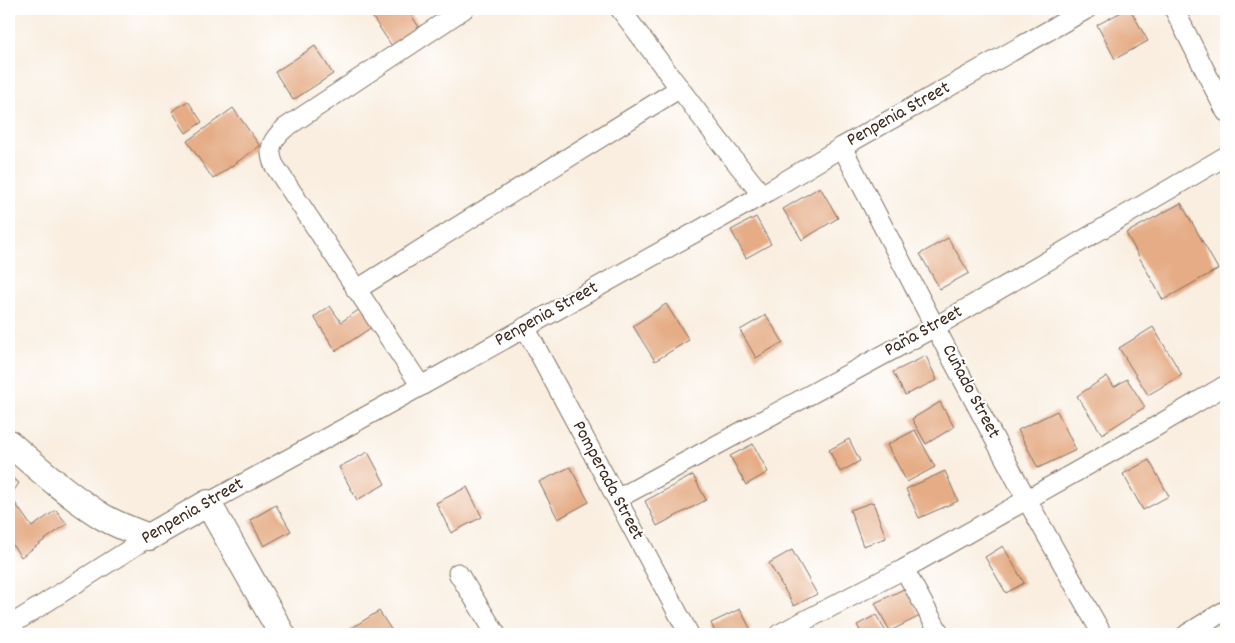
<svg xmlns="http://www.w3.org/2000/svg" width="1235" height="643" font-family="Dekko,sans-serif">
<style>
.building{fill:#e5ac85}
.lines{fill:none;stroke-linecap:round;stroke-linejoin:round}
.street-casing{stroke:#7e6f62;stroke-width:21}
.secondary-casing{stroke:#7e6f62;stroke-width:28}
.street{stroke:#fff;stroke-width:19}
.secondary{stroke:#fff;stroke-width:26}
.labels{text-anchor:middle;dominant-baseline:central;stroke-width:4.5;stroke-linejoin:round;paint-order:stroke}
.street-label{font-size:19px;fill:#3b2a1e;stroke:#fff}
</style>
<rect width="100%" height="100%" fill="#fff"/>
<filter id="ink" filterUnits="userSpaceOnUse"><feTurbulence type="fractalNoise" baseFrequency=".02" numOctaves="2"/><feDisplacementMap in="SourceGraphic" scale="10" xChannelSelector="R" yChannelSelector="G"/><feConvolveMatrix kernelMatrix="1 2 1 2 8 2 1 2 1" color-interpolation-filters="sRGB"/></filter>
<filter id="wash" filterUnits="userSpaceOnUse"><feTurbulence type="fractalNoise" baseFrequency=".0096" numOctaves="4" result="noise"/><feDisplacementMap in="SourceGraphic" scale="20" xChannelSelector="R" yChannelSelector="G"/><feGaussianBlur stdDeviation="1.12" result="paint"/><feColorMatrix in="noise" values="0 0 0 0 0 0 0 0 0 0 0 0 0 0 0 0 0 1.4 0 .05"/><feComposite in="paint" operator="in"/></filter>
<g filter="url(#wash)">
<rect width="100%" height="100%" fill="#f9eee0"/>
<g id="blocks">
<g class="building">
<path d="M367 9H407L419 27 392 46Z"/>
<path d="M1127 9H1130L1148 41 1115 59 1097 25Z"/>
<path d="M315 46 333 74 293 100 275 72Z"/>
<path d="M188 101 202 122 186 133 172 111Z"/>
<path d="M233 108 260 146 213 179 187 141Z"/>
<path d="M820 187 838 218 802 240 783 209Z"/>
<path d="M1181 203 1218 269 1163 300 1126 233Z"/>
<path d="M756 217 771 244 746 258 731 230Z"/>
<path d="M948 238 969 273 940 289 920 254Z"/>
<path d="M666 304 689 340 655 361 633 326Z"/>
<path d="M366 305 378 323 336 351 314 317 330 306 341 322Z"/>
<path d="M766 315 783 342 756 358 740 330Z"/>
<path d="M1153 327 1182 375 1148 395 1119 348Z"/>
<path d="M926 356 937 380 905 395 893 372Z"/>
<path d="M1107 376 1114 387 1127 379 1145 407 1102 434 1077 396Z"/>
<path d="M940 402 954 427 926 444 912 419Z"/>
<path d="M1057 411 1076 450 1038 468 1018 430Z"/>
<path d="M915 430 935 467 907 482 887 445Z"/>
<path d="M849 439 860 461 840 472 829 450Z"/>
<path d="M753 444 768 472 746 485 730 456Z"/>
<path d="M368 452 385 484 357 500 339 467Z"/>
<path d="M1149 460 1169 496 1143 510 1123 474Z"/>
<path d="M570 467 589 502 558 519 539 482Z"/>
<path d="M945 471 958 501 919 518 906 489Z"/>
<path d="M693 475 706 500 657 526 645 501Z"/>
<path d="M9 476 19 483 9 498Z"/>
<path d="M467 487 482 517 451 533 436 503Z"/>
<path d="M873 502 886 538 863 546 850 510Z"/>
<path d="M15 503 32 527 56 510 67 524 21 557 9 540V508Z"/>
<path d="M276 505 291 531 264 546 250 520Z"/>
<path d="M1003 546 1024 583 1006 593 985 557Z"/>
<path d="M792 550 817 594 794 606 769 563Z"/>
<path d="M906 588 920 616 890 631 875 603Z"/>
<path d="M740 609 751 630 742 634H716L711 623Z"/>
<path d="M379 611 394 634H353L350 629Z"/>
<path d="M876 615 887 634H862L857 625Z"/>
</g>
</g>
</g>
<g filter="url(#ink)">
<use href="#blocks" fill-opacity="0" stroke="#7e6f62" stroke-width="1"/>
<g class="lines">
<defs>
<g id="street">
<path d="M620 9 720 142 762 195"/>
<path d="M1174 9 1226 112"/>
<path d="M842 147 935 327 1027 500 1102 634"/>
<path d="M356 290 680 88"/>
<path d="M525 327 689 634"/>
<path d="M421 386 274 165C267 148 272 140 285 128L464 9"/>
<path d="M617 499 935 327 1226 156"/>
<path d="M208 503 421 386 762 195 842 147 1087 9"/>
<path d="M904 569 940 634"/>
<path d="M458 573 496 634"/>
<path d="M9 626 149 537"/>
<path d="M779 634 904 569 1150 430 1226 385"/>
<path d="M1187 634 1226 610"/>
</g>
<path id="secondary" d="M9 443C39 469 69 496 103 517 117 525 133 531 149 537L208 503 282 634"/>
</defs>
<use href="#street" class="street-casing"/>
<use href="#secondary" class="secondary-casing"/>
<use href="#street" class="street"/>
<use href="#secondary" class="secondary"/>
</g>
</g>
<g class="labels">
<g class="street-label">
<text transform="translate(899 115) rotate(-29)">Penpenia Street</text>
<text transform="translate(547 315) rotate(-29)">Penpenia Street</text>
<text transform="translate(924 332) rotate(-29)">Paña Street</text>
<text transform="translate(970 392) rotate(62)">Cuñado Street</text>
<text transform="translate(607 481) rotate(62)">Pomperada Street</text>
<text transform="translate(193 512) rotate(-30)">Penpenia Street</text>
</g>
</g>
<rect width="1235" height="643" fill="none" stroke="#fff" stroke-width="30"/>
</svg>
